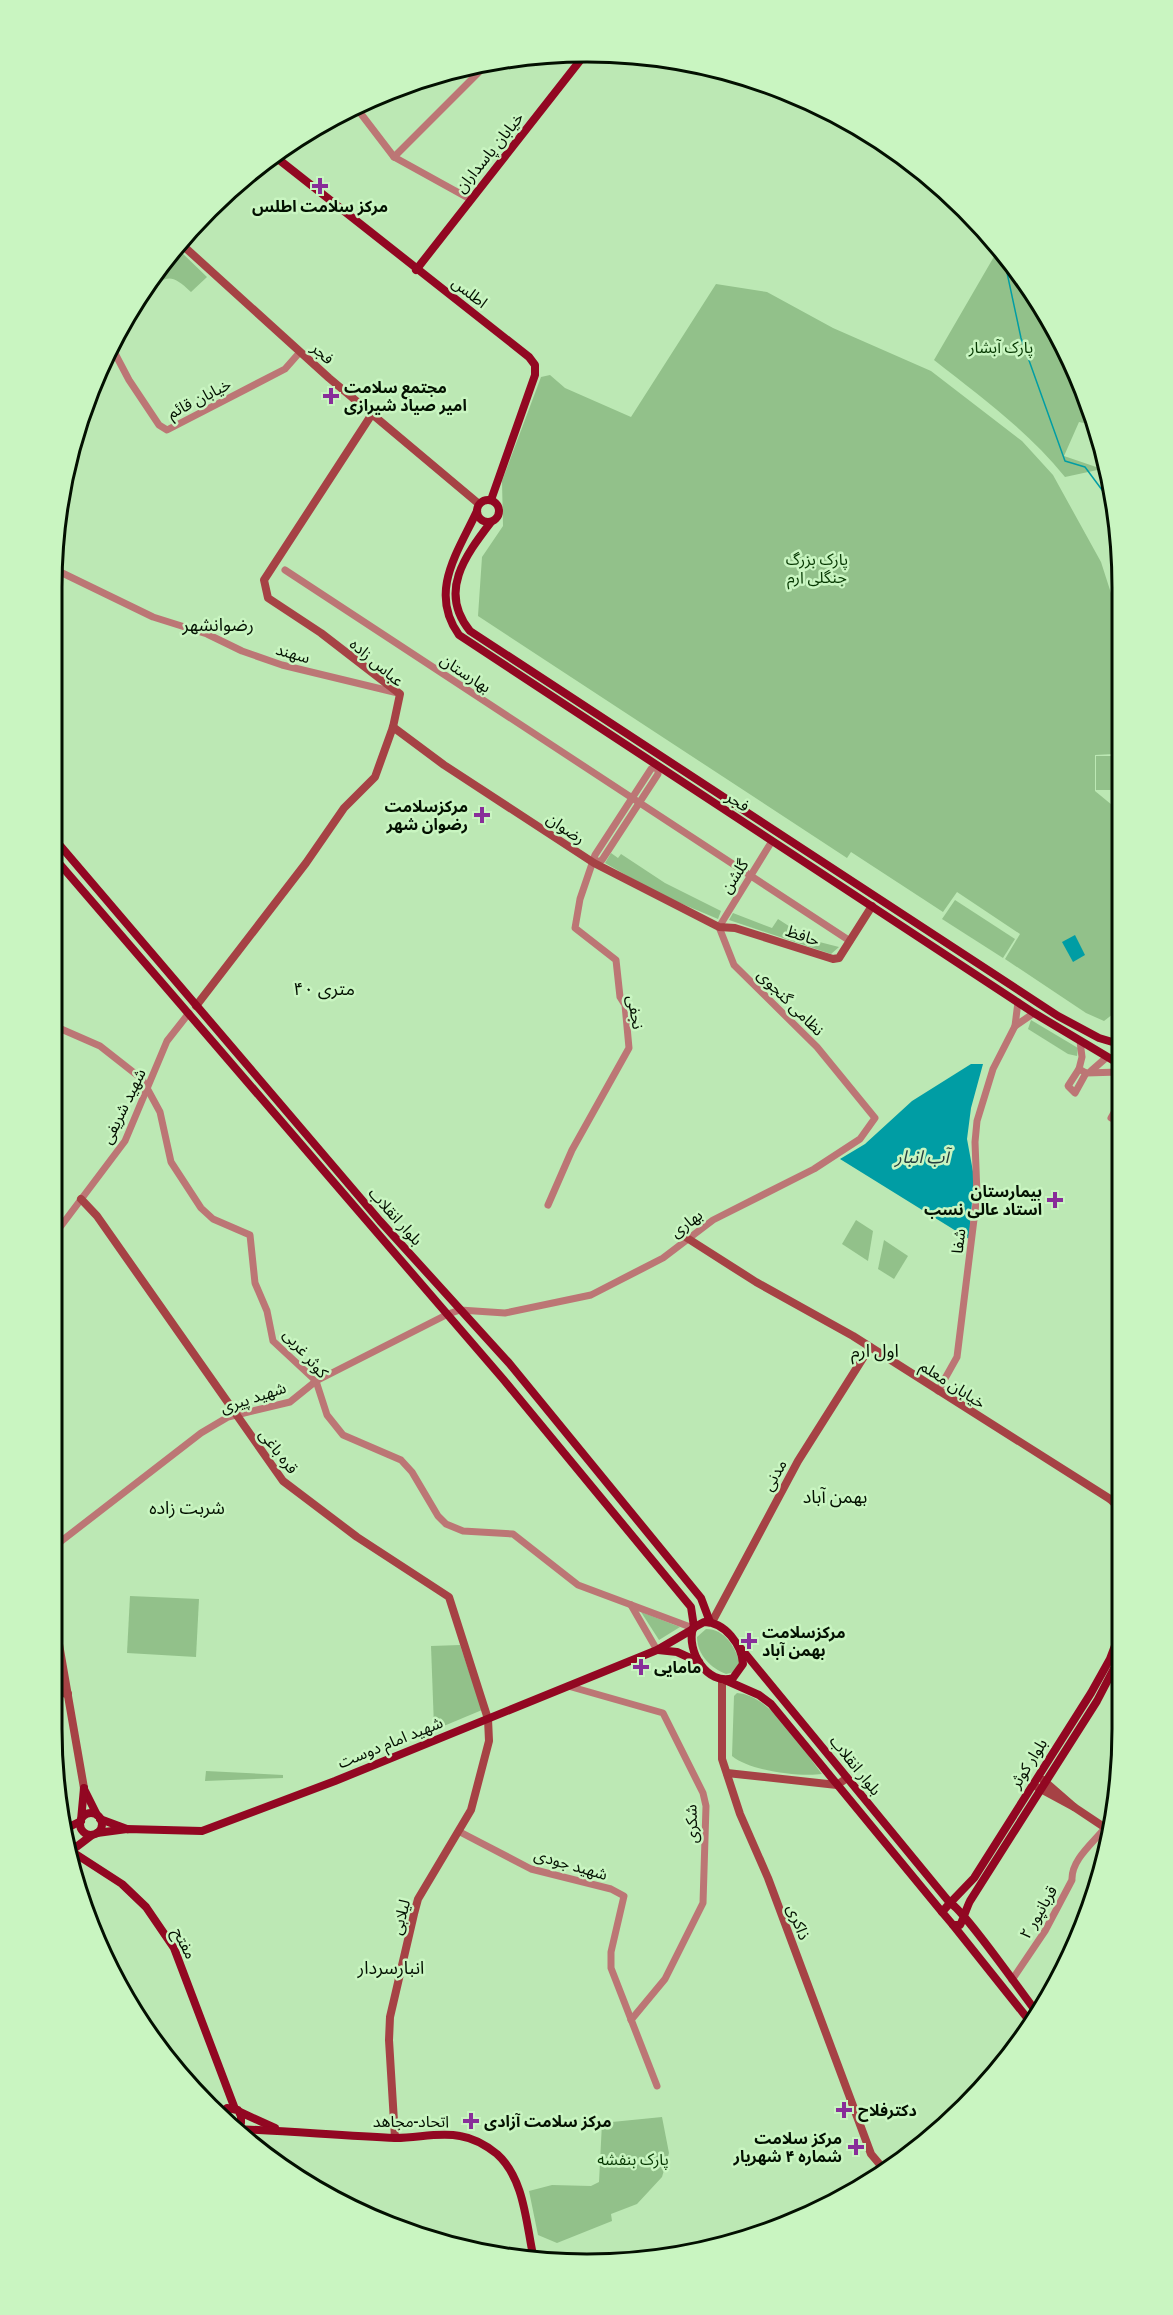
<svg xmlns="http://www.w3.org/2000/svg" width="1173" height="2315" font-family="'Archivo Narrow','Noto Sans Arabic',sans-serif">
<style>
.green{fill:#92c18a}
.water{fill:#009da4}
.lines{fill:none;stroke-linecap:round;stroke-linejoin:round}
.stream{stroke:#009da4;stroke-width:1.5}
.tertiary{stroke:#bc7675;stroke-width:7}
.secondary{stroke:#a64245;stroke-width:8}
.primary{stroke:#920722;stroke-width:8}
.poi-dot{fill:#882e99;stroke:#c9f5c1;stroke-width:2}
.labels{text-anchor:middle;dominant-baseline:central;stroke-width:5;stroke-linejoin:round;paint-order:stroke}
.street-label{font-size:16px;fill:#031001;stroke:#c9f5c1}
.poi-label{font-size:16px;font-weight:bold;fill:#031001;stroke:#c9f5c1;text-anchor:start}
.park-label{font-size:16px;fill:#053700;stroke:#c9f5c1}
.neighbourhood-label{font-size:18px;fill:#031001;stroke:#c9f5c1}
.water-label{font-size:18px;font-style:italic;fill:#243f41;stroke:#c9f5c1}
.rim{fill:none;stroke:#031001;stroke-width:3}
</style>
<rect width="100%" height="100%" fill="#bce8b4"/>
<g class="green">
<path d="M999 248 1012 261 1081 382 1093 425 1079 422 1064 456 1102 469 1065 477C1028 431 981 397 934 360Z"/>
<path d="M172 250H179L207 277 191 292C168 270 167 278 142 293L161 261Z"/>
<path d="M716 284 767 292 833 328 931 371 1022 441 1053 475 1101 562 1118 615V735L1114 754 1095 755V791L1112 805 1113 1014 1104 1021 1086 1013 1005 959 1020 934 957 892 943 912 851 852 847 858 478 616 482 557 503 526 502 481 541 377 550 375 565 388 631 417Z"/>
<rect x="1096" y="756" width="18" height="34"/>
<path d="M611 853 618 858 621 854 665 883 721 911 718 919 661 895 605 863Z"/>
<path d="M955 900 1015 939 1003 958 942 919Z"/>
<path d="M733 913 772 928 778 919 795 930 792 935 839 947 831 954 729 920Z"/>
<path d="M1031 1020 1078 1048 1077 1056 1068 1054 1028 1029Z"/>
<path d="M856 1220 873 1231 868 1261 842 1244Z"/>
<path d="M884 1240 908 1256 894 1279 878 1269Z"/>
<path d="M130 1596 199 1599 196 1657 127 1653Z"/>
<path d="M641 1612 680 1627 659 1640Z"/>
<path d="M706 1629C725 1629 735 1647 740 1663L735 1672 726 1674C711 1668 697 1655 697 1637Z"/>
<path d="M460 1645 482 1710 439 1728 434 1727 431 1646Z"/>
<path d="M737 1693C771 1695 802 1748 822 1774 799 1777 750 1771 732 1756L734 1696Z"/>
<path d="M206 1771 283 1775V1778L205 1781Z"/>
<path d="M662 2117 669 2153 662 2177 637 2204 611 2214 612 2221 557 2243 538 2235 529 2191 552 2185 591 2186 599 2182 602 2123Z"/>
</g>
<g class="water">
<path d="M1075 935 1085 955 1073 962 1062 942Z"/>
<path d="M971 1064H983L971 1108 967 1139 974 1177 969 1239 840 1159 865 1144 912 1101Z"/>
</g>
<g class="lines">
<path class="stream" d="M1003 254 1021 338 1065 461 1085 467 1108 498 1112 496"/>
<g class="tertiary">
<path d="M355 106 394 157 470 199"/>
<path d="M394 157 489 62"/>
<path d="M110 344 129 380 159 425 167 430 285 369 300 352"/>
<path d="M52 568 153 617 207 634 242 651 282 665 398 693"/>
<path d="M285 570 850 941"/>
<path d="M1018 1002 1015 1026 1034 1013"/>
<path d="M52 1025 100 1046 142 1079 160 1112 171 1162 201 1208 213 1219 250 1235 255 1283 267 1311 273 1341 316 1381 327 1415 343 1435 401 1460 412 1472 438 1516 446 1524 463 1531 513 1534 578 1585 693 1628"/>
<path d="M1079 1069 1086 1073 1075 1093 1068 1086Z"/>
<path d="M1079 1069 1082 1057 1080 1041"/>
<path d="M1091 1071 1107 1057"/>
<path d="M1086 1073 1119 1072"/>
<path d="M1111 1118 1119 1104"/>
<path d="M548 1205 572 1150 629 1048 625 1005 620 997 616 960 575 928 580 899 595 855 651 769 658 766V774L602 860 594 863"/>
<path d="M51 1234 61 1226 125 1141 167 1041 189 1013"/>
<path d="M938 1391 957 1357 977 1195 975 1142 977 1121 993 1069 1015 1026"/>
<path d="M51 1549 201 1433 228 1417 290 1402 316 1381 448 1314 460 1310 505 1313 591 1295 663 1258 713 1220 814 1169 860 1139 875 1118 817 1047 734 965 719 927 772 841"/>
<path d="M631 1605 657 1650"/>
<path d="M568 1686 663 1713 703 1793 706 1806 703 1903 665 1979 631 2020"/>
<path d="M460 1832 531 1869 611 1889 624 1896 611 1952V1968L657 2086"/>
<path d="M1012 1980 1045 1931 1072 1880C1071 1860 1093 1843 1105 1828"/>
</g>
<g class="secondary">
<path d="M179 242 329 378 479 504"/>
<path d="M393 727 444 765 594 863 719 927 735 928 833 959 839 958 872 906"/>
<path d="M196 1006 306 863 344 808 375 777 393 727 400 694 321 633 268 598 264 580 372 414"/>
<path d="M81 1199 97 1216 283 1481 357 1537 449 1597 488 1719 489 1741 471 1810 418 1899 414 1914 390 2017 389 2040 395 2138"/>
<path d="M687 1238 756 1282 853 1336 1110 1499"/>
<path d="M1120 1501 1110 1499 1120 1509"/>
<path d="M51 1598 84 1788"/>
<path d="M712 1622 798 1461 870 1347"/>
<path d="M722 1680V1759L740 1814 768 1878 871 2154 882 2167"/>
<path d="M51 1691 68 1694"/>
<path d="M727 1773 837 1785 847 1778"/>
<path d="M1037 1787 1074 1807 1043 1780"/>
<path d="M1074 1807 1110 1831"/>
</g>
<g class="primary">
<path d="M273 155 529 357 535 365V375L491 500"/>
<path d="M416 270 586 53"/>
<circle cx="488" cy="511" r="11"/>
<path d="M477 511C458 552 428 592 459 635L1034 1013 1116 1062"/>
<path d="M491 522C465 556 438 592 470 631L1058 1016 1099 1038 1119 1044"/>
<path d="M52 836 380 1221 509 1363 701 1598 710 1622"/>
<path d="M52 855 503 1379 691 1607 694 1627"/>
<path d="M1119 1050 1116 1057 1119 1068"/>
<path d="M704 1622C725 1622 742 1645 743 1664L733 1678C707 1686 686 1651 693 1628Z"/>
<path d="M739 1646 950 1903 974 1878 1091 1693 1110 1659 1121 1630"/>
<path d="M658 1650 677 1652 699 1662"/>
<path d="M725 1680 759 1695 771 1704 942 1912"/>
<path d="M84 1789 97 1815"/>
<circle cx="91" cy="1824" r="11"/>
<path d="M100 1819 127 1829"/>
<path d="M81 1820 84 1788"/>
<path d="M67 1828 81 1821"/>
<path d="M97 1833 127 1829 202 1831 335 1781 657 1650 693 1629"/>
<path d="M71 1851 122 1884 146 1907 174 1948 235 2109"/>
<path d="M71 1851 92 1835"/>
<path d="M953 1925 1028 2019"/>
<path d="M1035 2010C1022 1993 962 1908 950 1903L942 1912 953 1925H960C964 1918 966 1909 970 1901L1097 1701 1121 1655"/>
<path d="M240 2112 275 2128"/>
<path d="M219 2115 227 2108 238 2110 241 2116V2123L233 2131"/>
<path d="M236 2129C290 2131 343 2136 396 2138 418 2138 439 2132 460 2136 473 2138 487 2146 497 2154 524 2178 526 2222 533 2255"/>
</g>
</g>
<g class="poi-dot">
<path d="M317 177h6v6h6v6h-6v6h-6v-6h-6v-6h6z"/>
<path d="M328 387h6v6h6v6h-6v6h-6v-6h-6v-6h6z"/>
<path d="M479 806h6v6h6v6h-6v6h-6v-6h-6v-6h6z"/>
<path d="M1052 1191h6v6h6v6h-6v6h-6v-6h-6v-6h6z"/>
<path d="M746 1632h6v6h6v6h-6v6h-6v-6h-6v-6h6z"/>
<path d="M638 1658h6v6h6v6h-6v6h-6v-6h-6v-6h6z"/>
<path d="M841 2101h6v6h6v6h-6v6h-6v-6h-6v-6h6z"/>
<path d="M468 2112h6v6h6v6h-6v6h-6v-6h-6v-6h6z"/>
<path d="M853 2138h6v6h6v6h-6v6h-6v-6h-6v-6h6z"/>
</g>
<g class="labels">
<g class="street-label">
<text transform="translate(489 152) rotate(-51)">خیابان پاسداران</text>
<text transform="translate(470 292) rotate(38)">اطلس</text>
<text transform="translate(323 353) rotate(42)">فجر</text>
<text transform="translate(199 398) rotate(-27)">خیابان قائم</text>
<text transform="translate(293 653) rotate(16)">سهند</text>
<text transform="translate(377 662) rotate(40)">عباس زاده</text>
<text transform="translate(466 673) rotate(33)">بهارستان</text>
<text transform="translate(738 801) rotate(33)">فجر</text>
<text transform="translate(566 828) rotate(34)">رضوان</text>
<text transform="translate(734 876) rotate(-57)">گلشن</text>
<text transform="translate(803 935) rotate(18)">حافظ</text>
<text transform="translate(791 1002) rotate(45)">نظامی گنجوی</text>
<text transform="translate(636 1012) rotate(80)">نجفی</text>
<text transform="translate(123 1106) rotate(-64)">شهید شریفى</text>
<text transform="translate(396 1216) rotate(48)">بلوار انقلاب</text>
<text transform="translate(686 1223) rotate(-37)">بهاری</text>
<text transform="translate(958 1241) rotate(-83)">شفا</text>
<text transform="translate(306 1353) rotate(49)">کوثر غربی</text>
<text transform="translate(953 1384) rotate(33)">خیابان معلم</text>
<text transform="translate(253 1397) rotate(-18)">شهید پیری</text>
<text transform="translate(279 1451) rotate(52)">قره باغی</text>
<text transform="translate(774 1475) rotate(-61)">مدنی</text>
<text transform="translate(390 1742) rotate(-22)">شهید امام دوست</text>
<text transform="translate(1028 1763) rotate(-58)">بلوار کوثر</text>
<text transform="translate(856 1765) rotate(51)">بلوار انقلاب</text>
<text transform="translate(691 1824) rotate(-92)">شکری</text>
<text transform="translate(571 1864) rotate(16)">شهید جودی</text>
<text transform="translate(1038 1912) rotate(-60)">قربانپور ۲</text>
<text transform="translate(400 1917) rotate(-75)">لیلابی</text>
<text transform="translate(799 1922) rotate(69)">ذاکری</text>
<text transform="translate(185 1943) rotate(63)">مفتح</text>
<text x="411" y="2121">اتحاد-مجاهد</text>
</g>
<g class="poi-label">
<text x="320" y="206" text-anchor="middle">مرکز سلامت اطلس</text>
<text x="344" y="387">مجتمع سلامت<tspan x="344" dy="18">امیر صیاد شیرازی</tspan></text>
<text x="468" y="806" text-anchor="end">مرکزسلامت<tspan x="468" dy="18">رضوان شهر</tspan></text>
<text x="1042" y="1191" text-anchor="end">بیمارستان<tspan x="1042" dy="18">استاد عالی نسب</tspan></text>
<text x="762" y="1632">مرکزسلامت<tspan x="762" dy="18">بهمن آباد</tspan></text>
<text x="654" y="1667">مامایی</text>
<text x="858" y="2110">دکترفلاح</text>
<text x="484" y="2121">مرکز سلامت آزادی</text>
<text x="842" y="2138" text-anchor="end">مرکز سلامت<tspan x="842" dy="18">شماره ۴ شهریار</tspan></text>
</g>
<g class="park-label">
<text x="1001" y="347">پارک آبشار</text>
<text x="817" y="559">پارک بزرگ<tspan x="817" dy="18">جنگلی ارم</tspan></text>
<text x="633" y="2159">پارک بنفشه</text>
</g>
<g class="neighbourhood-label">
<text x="218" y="624">رضوانشهر</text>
<text x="324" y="988">۴۰ متری</text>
<text x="875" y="1350">اول ارم</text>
<text x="835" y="1496">بهمن آباد</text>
<text x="187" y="1507">شربت زاده</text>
<text x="391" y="1967">انبارسردار</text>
</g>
<g class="water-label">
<text x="922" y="1156">آب انبار</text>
</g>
</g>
<path d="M0 0H1173V2315H0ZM587 62H587A525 525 0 0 1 1112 587V1729A525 525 0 0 1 587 2254H587A525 525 0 0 1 62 1729V587A525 525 0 0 1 587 62Z" fill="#c9f5c1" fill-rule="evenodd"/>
<path class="rim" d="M587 62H587A525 525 0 0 1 1112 587V1729A525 525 0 0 1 587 2254H587A525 525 0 0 1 62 1729V587A525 525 0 0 1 587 62Z"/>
</svg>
